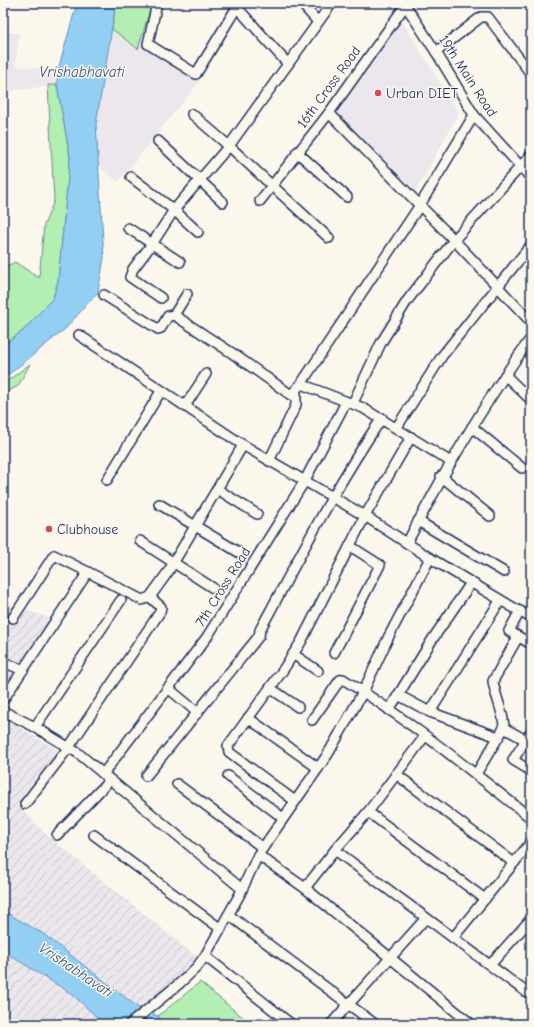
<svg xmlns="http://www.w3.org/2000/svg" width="534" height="1027" font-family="'Comic Neue',sans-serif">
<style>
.built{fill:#ece6ed}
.industrial{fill:url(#industrial-furrows)}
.green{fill:#b3eeb3;stroke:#678e88}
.water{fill:#93cef3;stroke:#638eb7}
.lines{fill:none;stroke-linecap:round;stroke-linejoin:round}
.minor-casing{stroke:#1b2f5e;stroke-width:12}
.minor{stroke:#fbf7ec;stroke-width:9}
.poi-dot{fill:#d1495b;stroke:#fbf7ec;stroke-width:1.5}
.labels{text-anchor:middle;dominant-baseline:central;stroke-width:3;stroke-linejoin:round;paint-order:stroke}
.street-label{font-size:14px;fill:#1b2f5e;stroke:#fbf7ec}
.poi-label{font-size:14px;fill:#1b2f5e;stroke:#fbf7ec;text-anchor:start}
.water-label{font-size:15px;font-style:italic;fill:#395783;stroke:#fbf7ec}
</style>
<defs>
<pattern id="industrial-furrows" width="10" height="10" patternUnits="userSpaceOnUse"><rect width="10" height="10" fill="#ece6ed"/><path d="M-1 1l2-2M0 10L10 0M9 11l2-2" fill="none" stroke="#cac6ce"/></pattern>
</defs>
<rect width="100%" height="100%" fill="#fbf7ec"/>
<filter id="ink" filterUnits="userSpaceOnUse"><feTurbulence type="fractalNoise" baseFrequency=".025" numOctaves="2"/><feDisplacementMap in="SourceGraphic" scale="8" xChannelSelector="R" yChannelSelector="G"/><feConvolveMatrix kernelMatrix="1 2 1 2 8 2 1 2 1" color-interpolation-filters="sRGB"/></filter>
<g filter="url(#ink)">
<g class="built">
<path d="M401 20 459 113 416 191 335 113Z"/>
<path d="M112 29 138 49 141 39 199 82 118 182 100 168 96 124Z"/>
<path d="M3 30 19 34 15 66 58 70 57 85 3 92Z"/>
</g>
<g class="industrial">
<path d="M3 602 52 619 3 692Z"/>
<path d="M3 717 62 753 26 797 23 811 48 836 198 958 179 978 139 1008 42 933 3 911Z"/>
<path d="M3 951 72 994 104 1024H3Z"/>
</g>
<g class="green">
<path d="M116 3H152L138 49 112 29Z"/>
<path d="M48 85H57L70 157 58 281 53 298 24 330 3 345V268L15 262 39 278 44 225 54 201Z"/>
<path d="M30 364 18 386 3 394V384Z"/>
<path d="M200 982 251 1024H164L158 1016Z"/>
</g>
<g class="water">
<path d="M77 3H116L96 124 104 258 98 292 65 329 3 379V345L24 330 53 298 58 281 70 157 57 85 58 70Z"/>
<path d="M3 911 42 933 139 1008 158 1016 164 1024H104L72 994 3 951Z"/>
</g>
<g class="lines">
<defs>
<g id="minor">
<path d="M157 3 148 44 196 74 237 7"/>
<path d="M301 3 318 22"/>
<path d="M404 3 436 52 474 115 531 178"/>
<path d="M234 4 288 64"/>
<path d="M436 52 481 17H488L531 74"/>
<path d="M329 113 454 240 531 322"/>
<path d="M192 114 229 146 329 238"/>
<path d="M158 141 223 202"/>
<path d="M297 152 347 197"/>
<path d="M131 177 174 210 198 232"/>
<path d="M260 201 329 113 407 3"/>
<path d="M128 228 180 262"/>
<path d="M104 295 158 329 161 328 168 316 174 315 232 353 291 395 301 384 420 205 474 115"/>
<path d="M161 298 130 277 133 269 152 244 174 210 229 146 332 3"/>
<path d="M174 315 187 294"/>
<path d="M79 335 243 445 365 516 430 558 531 618"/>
<path d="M505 375 531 400"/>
<path d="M301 384 363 408 451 462"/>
<path d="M353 403 381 343 407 301 454 240 531 155"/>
<path d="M185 406 206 374"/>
<path d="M397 427 442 356 531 245"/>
<path d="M472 427 522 468"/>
<path d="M269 461 296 405V394L291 395"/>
<path d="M441 476 490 516"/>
<path d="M107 480 161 391"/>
<path d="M217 489 257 514"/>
<path d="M159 504 240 553"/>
<path d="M418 521 504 572"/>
<path d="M140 541 213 588"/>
<path d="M407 543C444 472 484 403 531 338"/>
<path d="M520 611 509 631 531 644"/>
<path d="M13 618 54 555 88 572"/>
<path d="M334 653 380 565 350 546"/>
<path d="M293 654 318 671"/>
<path d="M3 662 23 670"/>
<path d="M168 688 198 713"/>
<path d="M270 688 298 707"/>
<path d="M398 695 430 712"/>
<path d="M3 700 88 572 142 600 150 597 168 572 243 445"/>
<path d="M389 710 432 640 471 583"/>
<path d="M3 711 35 727 78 753 242 889"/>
<path d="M248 718 318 768"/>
<path d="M312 720 340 680 343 679C409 720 470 770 531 818"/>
<path d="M35 727 121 600"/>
<path d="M504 728C504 712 495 697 493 681L518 637"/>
<path d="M531 732 513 760 531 771"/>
<path d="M425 736 368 812 335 850 526 992"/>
<path d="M498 737 430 712 500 601"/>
<path d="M103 774 207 637 304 482 346 402"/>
<path d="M396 774 514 863"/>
<path d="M476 774 504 728 531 743"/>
<path d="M146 776 259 636 260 630C299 558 336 485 382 418"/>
<path d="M228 776 283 818"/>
<path d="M177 784 263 848"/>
<path d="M295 801 229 752 228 746 283 670 301 642 365 516 411 437"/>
<path d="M25 804 69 747 160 612 161 607 150 597"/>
<path d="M368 812 485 899"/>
<path d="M57 835 110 780"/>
<path d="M94 835 221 929"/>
<path d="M258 855 305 888 471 1024"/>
<path d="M305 888 335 850"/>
<path d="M229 915 375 1024"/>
<path d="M453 938 531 842"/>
<path d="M205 956 291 1024"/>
<path d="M490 965 531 919"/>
<path d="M130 1024 180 983 197 967 205 956 240 894 258 855 328 754 363 692 389 636 430 558"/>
<path d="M331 1024 426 918"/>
</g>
</defs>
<use href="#minor" class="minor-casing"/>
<use href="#minor" class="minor"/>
</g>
</g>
<g class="poi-dot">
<circle cx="378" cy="93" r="4"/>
<circle cx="49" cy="529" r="4"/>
</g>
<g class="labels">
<g class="street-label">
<text transform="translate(468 76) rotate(57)">19th Main Road</text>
<text transform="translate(329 87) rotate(-54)">16th Cross Road</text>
<text transform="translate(223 587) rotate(-58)">7th Cross Road</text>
</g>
<g class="poi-label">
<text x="386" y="93">Urban DIET</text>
<text x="57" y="529">Clubhouse</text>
</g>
<g class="water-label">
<text x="82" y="72">Vrishabhavati</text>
<text transform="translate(76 970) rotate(34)">Vrishabhavati</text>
</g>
</g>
<rect width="534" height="1027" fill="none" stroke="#fbf7ec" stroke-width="16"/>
<rect x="8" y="8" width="518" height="1011" fill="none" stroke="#1b2f5e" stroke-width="1.5" filter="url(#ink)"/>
</svg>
